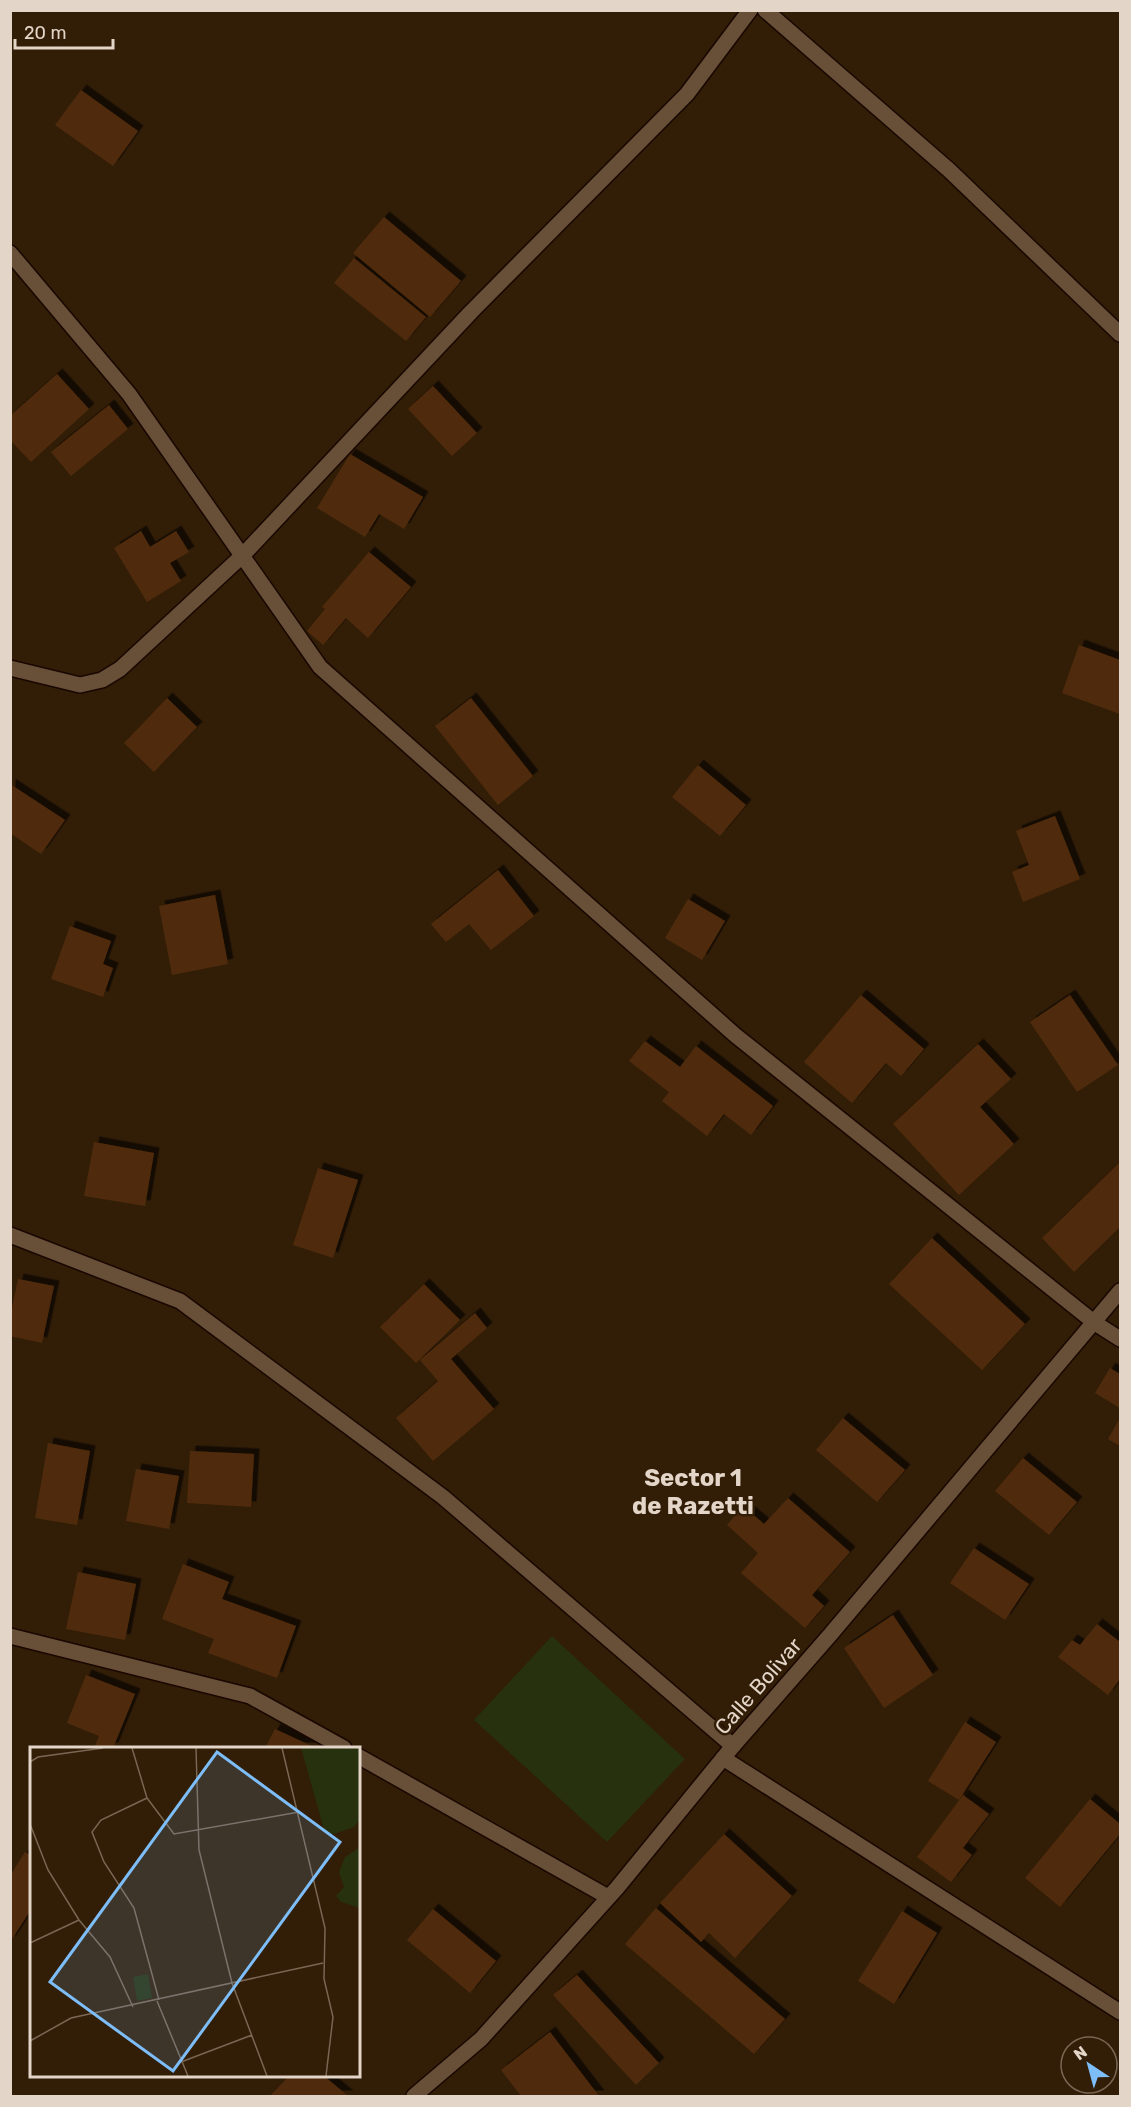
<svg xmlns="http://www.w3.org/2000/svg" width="1131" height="2107" font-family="Rubik,sans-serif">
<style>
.garden{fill:#27310d}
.building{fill:#4f2c0b;filter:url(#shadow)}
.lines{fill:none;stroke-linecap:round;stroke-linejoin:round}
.minor-casing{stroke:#190700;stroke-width:18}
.minor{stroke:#674f38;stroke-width:15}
.labels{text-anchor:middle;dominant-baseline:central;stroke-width:5;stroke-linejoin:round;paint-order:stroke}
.street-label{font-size:21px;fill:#e3d5c8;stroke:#321d07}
.quarter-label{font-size:24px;font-weight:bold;fill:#e3d5c8;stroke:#321d07}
.inset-road{fill:none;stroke:#796754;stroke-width:1.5}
.view{fill:#7dbef9;fill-opacity:0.15;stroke:#7dbef9;stroke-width:3}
.inset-edge{fill:none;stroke:#e3d5c8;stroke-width:3}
</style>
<defs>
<filter id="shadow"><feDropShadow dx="5.5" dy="-5.5" stdDeviation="0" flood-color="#0009"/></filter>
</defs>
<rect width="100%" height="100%" fill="#321d07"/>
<path class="garden" d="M552 1636 685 1759 607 1842 474 1720Z"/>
<g class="building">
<path d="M81 90 138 131 113 166 55 125Z"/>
<path d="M384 217 461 281 430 317 353 253Z"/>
<path d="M354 258 426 317 406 341 334 283Z"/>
<path d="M57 374 89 409 31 462 10 440V416Z"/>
<path d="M433 386 477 433 452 456 408 409Z"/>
<path d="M109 405 128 429 71 476 51 452Z"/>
<path d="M350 454 423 497 404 529 379 514 365 537 317 508Z"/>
<path d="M141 531 150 547 176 531 189 552 170 563 181 581 147 602 114 548Z"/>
<path d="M369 552 411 587 368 638 346 618 323 645 307 631 325 609 322 607Z"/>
<path d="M1079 645 1120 660V714L1062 693Z"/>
<path d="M167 698 197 727 154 772 124 743Z"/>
<path d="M471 698 533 776 498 805 435 726Z"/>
<path d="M698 765 746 805 720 836 672 797Z"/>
<path d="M10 784 65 820 41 854 10 833Z"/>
<path d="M1055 816 1080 879 1023 902 1012 872 1029 865 1016 831Z"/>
<path d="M498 870 534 916 491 950 469 924 446 942 431 924Z"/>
<path d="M215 895 228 964 172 975 159 906Z"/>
<path d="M688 899 725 921 702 960 665 938Z"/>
<path d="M70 926 111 941 103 964 113 968 103 997 51 979Z"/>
<path d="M861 995 924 1049 901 1076 886 1063 852 1103 804 1062Z"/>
<path d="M1070 995 1118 1065 1077 1092 1030 1022Z"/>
<path d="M645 1041 680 1067 696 1046 773 1106 751 1135 724 1114 707 1136 662 1101 669 1092 629 1061Z"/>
<path d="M978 1044 1011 1079 980 1107 1014 1144 959 1195 893 1124Z"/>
<path d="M94 1142 154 1153 145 1206 84 1196Z"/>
<path d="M1120 1162V1227L1074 1272 1042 1238Z"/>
<path d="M318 1168 358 1180 333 1258 293 1245Z"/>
<path d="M932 1238 1025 1324 982 1370 889 1284Z"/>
<path d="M18 1279 54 1286 42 1343 10 1336V1318Z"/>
<path d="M424 1284 460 1320 416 1363 380 1327Z"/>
<path d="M475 1313 487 1328 451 1359 494 1409 433 1461 396 1418 438 1381 420 1360Z"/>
<path d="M1110 1368 1120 1374V1408L1095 1393Z"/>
<path d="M843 1418 905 1470 877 1502 816 1450Z"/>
<path d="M1120 1418V1446L1108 1439Z"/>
<path d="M48 1443 90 1451 77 1525 35 1518Z"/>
<path d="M190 1451 254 1454 251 1507 187 1503Z"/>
<path d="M1023 1458 1077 1502 1049 1535 995 1491Z"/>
<path d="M136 1469 179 1476 169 1529 126 1521Z"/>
<path d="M788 1498 850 1552 812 1595 824 1606 805 1628 741 1573 758 1553 727 1525 743 1506 764 1524Z"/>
<path d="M974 1548 1029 1584 1005 1620 950 1583Z"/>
<path d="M183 1564 229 1582 222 1599 296 1626 277 1678 208 1653 214 1639 162 1619Z"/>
<path d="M78 1572 136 1584 125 1640 66 1629Z"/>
<path d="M893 1615 933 1675 884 1708 844 1648Z"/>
<path d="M1097 1624 1120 1642V1679L1108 1695 1058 1657 1072 1640 1080 1645Z"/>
<path d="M86 1675 135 1694 113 1748H94L99 1736 67 1723Z"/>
<path d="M965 1722 996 1742 959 1800 928 1781Z"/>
<path d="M275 1729 316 1748H265Z"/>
<path d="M963 1795 989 1814 963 1848 972 1855 951 1882 917 1857Z"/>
<path d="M1090 1799 1120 1824V1834L1060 1907 1025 1878Z"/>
<path d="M724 1834 792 1896 735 1958 709 1933 701 1942 660 1903Z"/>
<path d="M25 1852 32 1856V1908L10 1942V1876Z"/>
<path d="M656 1908 785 2019 754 2054 625 1944Z"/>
<path d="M433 1909 496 1961 470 1993 407 1940Z"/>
<path d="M902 1911 937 1933 894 2004 858 1981Z"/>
<path d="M577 1975 659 2063 636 2085 553 1995Z"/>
<path d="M550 2032 599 2096H521L501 2070Z"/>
<path d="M289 2076H324L348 2096H270Z"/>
</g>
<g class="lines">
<defs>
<g id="minor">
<path d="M765 10 949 170 1120 334"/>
<path d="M10 253 129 394 320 667 735 1035 1095 1323 1120 1339"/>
<path d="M10 668 80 685 102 680 120 669 242 556 471 312 687 94 750 10"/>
<path d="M10 1235 180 1301 443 1497 733 1746"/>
<path d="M10 1636 250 1696 344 1748"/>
<path d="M358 1756 608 1897"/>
<path d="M723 1758 1120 2012"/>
<path d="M414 2096 481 2039 617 1888 733 1746 830 1635 1120 1291"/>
</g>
</defs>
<use href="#minor" class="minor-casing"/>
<use href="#minor" class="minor"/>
</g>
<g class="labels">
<g class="street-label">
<text transform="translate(758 1686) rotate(-49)">Calle Bolivar</text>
</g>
<g class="quarter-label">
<text x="693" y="1478">Sector 1<tspan x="693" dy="28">de Razetti</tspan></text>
</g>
</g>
<g transform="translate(30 1747)">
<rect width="330" height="330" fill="#321d07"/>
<path d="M271 1H330V72L324 80 304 87 295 86ZM330 100V161L311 155 306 149 314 140 309 125 315 110Z" fill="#27310d"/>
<path d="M118 227 122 251 107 254 103 230Z" fill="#27310d"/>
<path class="inset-road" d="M102 1 117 51 71 73 62 85 74 115 104 161 129 253M166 1 169 103 202 236 237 329M252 1 295 181 294 232 303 270 296 329M0 15 8 10 73 1M117 51 144 87 269 65M0 77 18 123 49 173 80 210 103 260M0 196 49 173M127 254 158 329M0 294 41 271 293 216M151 315 222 288"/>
<path class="view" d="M187 5 310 95 143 324 20 235Z"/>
<rect width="330" height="330" class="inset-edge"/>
</g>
<rect width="1131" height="2107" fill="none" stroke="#e3d5c8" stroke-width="24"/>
<g transform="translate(1089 2065) rotate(324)"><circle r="28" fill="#321d07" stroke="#796754" stroke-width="1.5"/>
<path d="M0-4.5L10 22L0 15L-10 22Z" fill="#7dbef9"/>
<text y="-9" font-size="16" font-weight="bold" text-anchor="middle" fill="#e3d5c8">N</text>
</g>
<path d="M15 39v9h98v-9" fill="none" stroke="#e3d5c8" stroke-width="3"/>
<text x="24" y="39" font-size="18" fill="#e3d5c8" stroke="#321d07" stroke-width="4.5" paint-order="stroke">20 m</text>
</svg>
